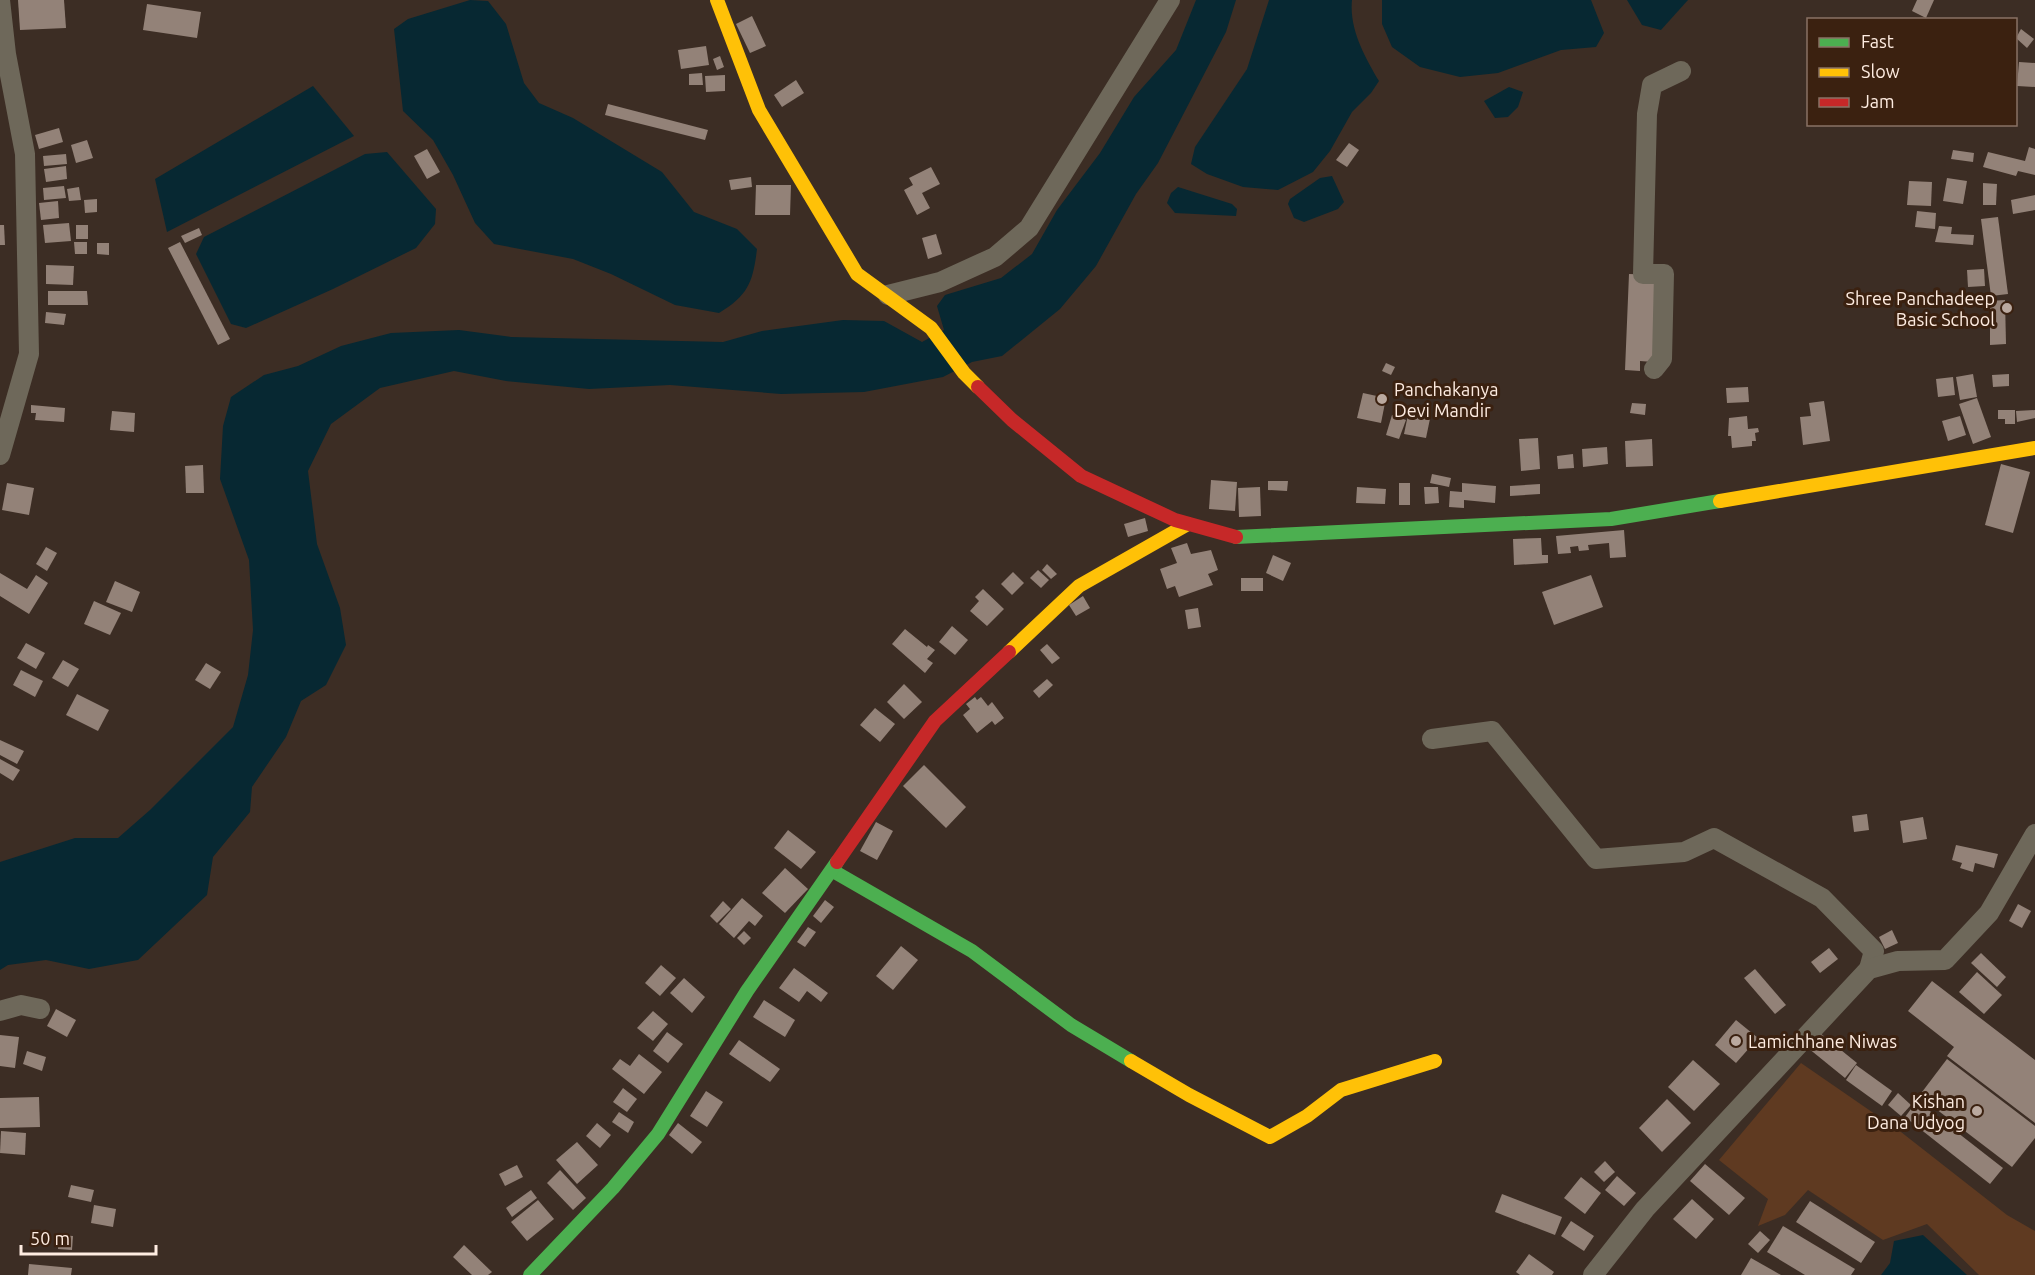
<svg xmlns="http://www.w3.org/2000/svg" width="2035" height="1275" font-family="Ubuntu,sans-serif">
<style>
.green{fill:#5f3a21}
.water{fill:#072832}
.building{fill:#938278}
.lines{fill:none;stroke-linecap:round;stroke-linejoin:round}
.street{stroke:#6e685a;stroke-width:20}
.fast{stroke:#4caf50;stroke-width:14}
.slow{stroke:#ffc107;stroke-width:14}
.jam{stroke:#c62828;stroke-width:14}
.poi-dot{fill:#baa99f;stroke:#3b2110;stroke-width:2}
.labels{text-anchor:middle;dominant-baseline:central;stroke-width:6;stroke-linejoin:round;paint-order:stroke}
.poi-label{font-size:18px;fill:#feece1;stroke:#3b2110;text-anchor:end}
</style>
<rect width="100%" height="100%" fill="#3c2d24"/>
<path class="green" d="M1801 1063 1901 1132 2007 1215 2035 1231V1275H1979L1927 1224 1883 1240 1808 1190 1785 1215 1758 1226 1768 1199 1719 1160Z"/>
<g class="water">
<path d="M470 0 488 1 506 24 524 83 539 103 573 118 662 172 694 212 737 229 757 249C753 281 749 295 719 313L675 305 611 274 573 259 494 244 475 223 453 175 433 140 403 111 394 29 408 19Z"/>
<path d="M1196 0H1236L1226 32 1158 163 1136 194 1096 266 1060 309 1002 356 972 362 943 377 864 392 781 394 670 385 589 389 506 381 454 371 380 388 331 424 308 471 317 544 340 608 346 645 326 685 301 701 286 737 252 787 250 812 213 857 207 895 138 960 89 969 46 960 8 965 0 970V862L75 838H118L150 810 233 727 248 675 253 630 249 560 220 479 223 426 231 397 264 375 298 366 341 346 391 333 459 330 511 337 723 342 762 331 843 320 884 321 922 342 944 330 937 306 945 295 1001 278 1032 254 1057 210 1100 153 1134 97 1176 50Z"/>
<path d="M1269 0H1352C1349 29 1365 57 1379 81L1371 93 1352 112 1330 151 1313 172 1278 190 1243 187 1207 174 1191 164 1195 147 1247 69Z"/>
<path d="M1382 0H1591L1604 33 1596 47 1561 50 1498 73 1460 77 1420 67 1392 47 1382 24Z"/>
<path d="M1627 0H1688L1661 30 1642 25Z"/>
<path d="M313 86 354 136 167 232 155 179Z"/>
<path d="M1509 87 1523 92 1518 107 1508 117 1495 118 1484 101Z"/>
<path d="M387 152 436 209 435 224 416 248 333 289 246 328 231 324 196 254 204 237 365 154Z"/>
<path d="M1332 176 1344 202 1338 209 1304 222 1294 218 1288 204 1290 199 1320 178Z"/>
<path d="M1178 187 1232 204 1237 209 1236 216 1175 213 1167 203 1171 193Z"/>
<path d="M1923 1235 1967 1275H1881L1890 1263 1894 1241Z"/>
</g>
<g class="building">
<path d="M18 0H64L66 28 20 30Z"/>
<path d="M1917 0H1934L1926 18 1912 11Z"/>
<path d="M147 4 201 12 197 38 143 30Z"/>
<path d="M752 16 766 46 750 53 736 24Z"/>
<path d="M2021 29 2034 39 2027 48 2016 38Z"/>
<path d="M706 46 709 65 681 69 678 50Z"/>
<path d="M720 56 724 67 717 70 713 59Z"/>
<path d="M2019 62 2035 63V87L2017 86Z"/>
<path d="M702 73 703 85H689V74Z"/>
<path d="M725 75V91L706 92 705 76Z"/>
<path d="M796 80 804 93 782 107 774 95Z"/>
<path d="M608 104 708 130 705 140 605 115Z"/>
<path d="M59 128 63 142 39 149 35 135Z"/>
<path d="M87 140 93 158 76 163 71 145Z"/>
<path d="M1349 143 1359 150 1347 167 1336 160Z"/>
<path d="M2029 147 2035 149V175L2018 171 2016 176 1983 167 1988 152 2025 161Z"/>
<path d="M427 149 440 172 427 179 414 156Z"/>
<path d="M1953 150 1974 153 1973 162 1951 159Z"/>
<path d="M66 154 67 164 44 166 43 156Z"/>
<path d="M66 166 67 179 46 182 44 169Z"/>
<path d="M931 167 940 184 922 193 930 208 917 215 904 190 913 185 909 178Z"/>
<path d="M751 177 752 187 731 190 729 180Z"/>
<path d="M1947 178 1967 181 1963 204 1943 201Z"/>
<path d="M1909 181 1932 182 1931 206 1907 205Z"/>
<path d="M1983 183 1997 184 1996 205H1983Z"/>
<path d="M756 185H791L790 215H755Z"/>
<path d="M64 186 66 198 44 200 43 188Z"/>
<path d="M79 187 81 200 69 201 67 189Z"/>
<path d="M2035 195V210L2013 214 2011 200Z"/>
<path d="M97 199V212L85 213 84 200Z"/>
<path d="M58 201 59 218 41 220 39 203Z"/>
<path d="M1917 211 1936 213 1935 229 1915 227Z"/>
<path d="M1998 217 2008 294 1991 296 1981 219Z"/>
<path d="M69 223 71 241 45 243 43 225Z"/>
<path d="M0 225H4L5 245H0Z"/>
<rect x="76" y="225" width="12" height="14"/>
<path d="M1939 226 1952 227 1951 234 1974 235 1973 245 1935 242Z"/>
<path d="M199 228 202 235 185 243 181 236Z"/>
<path d="M936 234 942 254 928 259 922 238Z"/>
<path d="M74 242H87V254H75Z"/>
<path d="M180 242 230 339 218 345 168 248Z"/>
<path d="M97 243H109V255L97 254Z"/>
<path d="M46 265 74 266 73 285 46 284Z"/>
<path d="M1984 269 1985 286 1968 287 1967 270Z"/>
<path d="M1629 274 1657 275 1653 362 1640 361V371L1625 370Z"/>
<path d="M48 291H87L88 305H48Z"/>
<path d="M2005 300 2006 344 1990 345V301Z"/>
<path d="M46 312 66 314 64 325 45 323Z"/>
<path d="M1386 363 1395 367 1391 375 1382 371Z"/>
<path d="M1973 374 1977 397 1960 400 1956 377Z"/>
<path d="M2009 374V386L1993 387 1992 375Z"/>
<path d="M1953 377 1955 395 1938 397 1936 379Z"/>
<path d="M1748 387 1749 402 1727 403 1726 388Z"/>
<path d="M1363 393 1386 398 1381 423 1357 418Z"/>
<path d="M1977 398 1991 437 1973 444 1959 404Z"/>
<path d="M1824 401 1830 441 1803 445 1800 417 1811 416 1809 403Z"/>
<path d="M1632 403 1646 404 1645 415 1630 413Z"/>
<path d="M31 405 65 408 64 422 35 420 36 413H31Z"/>
<path d="M1409 410 1431 414 1426 438 1404 434Z"/>
<path d="M1998 410H2015V424H2005V419H1998Z"/>
<path d="M2035 410V418L2017 422 2016 411Z"/>
<path d="M112 411 135 413 134 432 110 430Z"/>
<path d="M1392 415 1406 420 1399 439 1386 435Z"/>
<path d="M1747 416 1748 429 1758 428 1759 432 1755 433 1756 441H1752V446L1732 448 1731 436H1728L1729 418Z"/>
<path d="M1960 416 1966 435 1948 441 1942 421Z"/>
<path d="M1538 438 1540 469 1521 471 1519 439Z"/>
<path d="M1652 439 1653 466 1626 467 1625 441Z"/>
<path d="M1607 447 1608 464 1583 467 1582 449Z"/>
<path d="M1573 454 1574 468 1558 469 1557 456Z"/>
<path d="M2001 464 2030 472 2013 533 1985 525Z"/>
<path d="M203 465 204 493H186L185 466Z"/>
<path d="M1432 474 1451 478 1449 487 1430 483Z"/>
<path d="M1211 480 1237 482 1235 511 1209 509Z"/>
<path d="M1268 481H1288L1287 491 1268 490Z"/>
<path d="M7 483 34 488 29 515 2 510Z"/>
<rect x="1399" y="483" width="11" height="22"/>
<path d="M1462 483 1496 486 1495 503 1464 500V508L1449 507 1450 491 1462 492Z"/>
<path d="M1540 484V494L1510 496V486Z"/>
<path d="M1260 487 1261 516 1239 517 1238 488Z"/>
<path d="M1357 487 1386 489 1385 504 1356 503Z"/>
<path d="M1424 487H1438L1439 503 1425 504Z"/>
<path d="M1145 518 1148 531 1128 537 1124 524Z"/>
<path d="M1624 530 1626 557 1610 558 1609 543 1588 545 1589 550 1579 551 1578 546 1570 547 1571 553 1558 554 1556 536Z"/>
<path d="M1541 538 1542 555H1548V563L1514 565 1513 539Z"/>
<path d="M1187 543 1191 554 1211 550 1218 570 1208 574 1213 585 1179 597 1175 586 1167 589 1160 569 1177 563 1171 548Z"/>
<path d="M46 547 57 553 47 571 36 564Z"/>
<path d="M1273 555 1291 563 1283 581 1266 573Z"/>
<path d="M1047 564 1057 574 1051 579 1042 570Z"/>
<path d="M1038 570 1049 580 1041 588 1030 578Z"/>
<path d="M1013 572 1024 583 1012 595 1001 584Z"/>
<path d="M0 573 27 589 36 575 48 583 29 614 0 596Z"/>
<path d="M1591 575 1603 607 1554 625 1542 592Z"/>
<rect x="1241" y="578" width="22" height="13"/>
<path d="M115 581 140 592 132 612 106 602Z"/>
<path d="M983 589 1004 609 987 626 970 611 979 601 975 597Z"/>
<path d="M1083 596 1090 608 1076 616 1069 605Z"/>
<path d="M94 601 121 613 110 635 84 624Z"/>
<path d="M1198 608 1201 627 1188 629 1185 610Z"/>
<path d="M952 626 968 640 955 655 939 642Z"/>
<path d="M905 629 927 647 928 645 935 650 927 659 933 663 925 673 892 644Z"/>
<path d="M26 643 45 653 36 669 17 658Z"/>
<path d="M1047 644 1060 658 1052 664 1040 650Z"/>
<path d="M63 660 79 669 68 687 52 678Z"/>
<path d="M206 663 221 672 210 689 195 680Z"/>
<path d="M21 670 43 681 35 697 13 685Z"/>
<path d="M1047 679 1053 685 1039 698 1033 691Z"/>
<path d="M904 684 922 702 904 719 887 702Z"/>
<path d="M77 694 109 710 98 731 66 715Z"/>
<path d="M975 697 977 700 981 697 988 706 992 702 1004 718 995 725 992 721 977 733 963 715 970 709 966 704Z"/>
<path d="M875 708 895 724 880 742 860 725Z"/>
<path d="M0 740 24 751 17 764 0 755Z"/>
<path d="M0 759 20 770 13 781 0 773Z"/>
<path d="M924 765 966 807 946 828 903 786Z"/>
<path d="M1867 814 1869 830 1854 832 1852 816Z"/>
<path d="M1923 817 1927 839 1903 843 1900 821Z"/>
<path d="M876 822 893 831 877 860 860 851Z"/>
<path d="M788 830 816 852 801 869 774 848Z"/>
<path d="M1956 845 1998 854 1994 868 1975 863 1973 872 1960 868 1962 863 1952 860Z"/>
<path d="M785 868 808 889 785 913 762 893Z"/>
<path d="M742 898 763 916 755 926 749 921 734 938 719 924Z"/>
<path d="M825 900 834 907 821 923 813 916Z"/>
<path d="M723 901 731 909 717 923 710 916Z"/>
<path d="M2018 904 2031 911 2022 928 2009 921Z"/>
<path d="M808 927 816 932 805 947 797 942Z"/>
<path d="M1892 930 1898 943 1885 949 1879 937Z"/>
<path d="M744 931 751 938 744 945 737 938Z"/>
<path d="M901 946 918 960 893 990 876 976Z"/>
<path d="M1829 948 1838 959 1820 973 1811 962Z"/>
<path d="M1981 953 2006 977 1997 987 1971 963Z"/>
<path d="M661 965 676 978 660 996 645 983Z"/>
<path d="M794 968 828 993 821 1002 807 991 799 1002 779 988Z"/>
<path d="M1755 969 1786 1005 1775 1014 1744 978Z"/>
<path d="M1977 972 2002 995 1984 1014 1959 992Z"/>
<path d="M684 978 705 997 692 1013 670 993Z"/>
<path d="M1932 981 2035 1060V1123L1947 1056 1954 1047 1908 1011Z"/>
<path d="M764 1000 795 1020 785 1037 753 1017Z"/>
<path d="M56 1009 76 1020 67 1037 47 1026Z"/>
<path d="M653 1011 668 1024 653 1041 637 1028Z"/>
<path d="M1736 1020 1758 1038 1736 1063 1715 1045Z"/>
<path d="M667 1032 683 1044 668 1063 653 1051Z"/>
<path d="M1820 1033 1857 1063 1845 1078 1808 1048Z"/>
<path d="M0 1035 19 1037 15 1068 0 1066Z"/>
<path d="M739 1040 780 1069 770 1082 729 1054Z"/>
<path d="M27 1051 46 1057 42 1071 23 1064Z"/>
<path d="M639 1054 662 1072 644 1094 612 1069 620 1059 630 1066Z"/>
<path d="M1947 1059 2035 1126V1138L2012 1167 1919 1096Z"/>
<path d="M1693 1060 1720 1084 1694 1111 1668 1087Z"/>
<path d="M1856 1065 1892 1091 1882 1106 1846 1080Z"/>
<path d="M623 1088 637 1099 627 1112 613 1102Z"/>
<path d="M706 1091 723 1102 707 1127 690 1116Z"/>
<path d="M1898 1093 1911 1105 1901 1116 1888 1105Z"/>
<path d="M39 1097 40 1127 0 1128V1098Z"/>
<path d="M1667 1099 1691 1123 1662 1152 1639 1128Z"/>
<path d="M1917 1101 2003 1168 1990 1184 1905 1117Z"/>
<path d="M619 1112 634 1122 628 1133 612 1122Z"/>
<path d="M597 1123 611 1135 600 1148 586 1136Z"/>
<path d="M678 1123 702 1142 692 1154 669 1135Z"/>
<path d="M1 1131 26 1133 25 1155 0 1153Z"/>
<path d="M577 1142 598 1165 577 1184 556 1160Z"/>
<path d="M1605 1161 1615 1172 1604 1182 1594 1172Z"/>
<path d="M1705 1164 1745 1198 1729 1215 1690 1181Z"/>
<path d="M517 1165 523 1177 505 1186 499 1174Z"/>
<path d="M560 1170 586 1198 573 1210 547 1183Z"/>
<path d="M1617 1176 1636 1193 1624 1206 1605 1190Z"/>
<path d="M1581 1177 1601 1193 1585 1214 1564 1198Z"/>
<path d="M71 1185 94 1190 91 1202 68 1197Z"/>
<path d="M531 1190 537 1198 512 1217 506 1208Z"/>
<path d="M1502 1194 1562 1217 1555 1235 1495 1212Z"/>
<path d="M1692 1199 1714 1219 1696 1239 1673 1219Z"/>
<path d="M538 1200 554 1219 527 1241 511 1222Z"/>
<path d="M1810 1201 1875 1242 1861 1263 1796 1222Z"/>
<path d="M94 1205 116 1209 113 1227 91 1223Z"/>
<path d="M1571 1221 1594 1236 1584 1251 1561 1236Z"/>
<path d="M1783 1226 1855 1269 1851 1275H1805L1767 1252Z"/>
<path d="M1760 1231 1770 1240 1758 1253 1748 1244Z"/>
<path d="M59 1235 73 1236 72 1250 58 1249Z"/>
<path d="M464 1245 492 1272 488 1275H472L453 1257Z"/>
<path d="M1529 1254 1554 1272 1552 1275H1520L1516 1272Z"/>
<path d="M1751 1258 1781 1275H1741Z"/>
<path d="M29 1264 72 1268 71 1275H28Z"/>
</g>
<g class="lines">
<g class="street">
<path d="M888 295 940 282 995 257 1029 228 1170 0"/>
<path d="M1654 369 1662 359 1664 274H1643L1647 114 1652 85 1681 71"/>
<path d="M0 455 29 354 25 154 6 54 0 0"/>
<path d="M1432 739 1492 731 1596 859 1684 852 1714 838 1822 898 1874 951 1869 969"/>
<path d="M0 1011 21 1005 40 1009"/>
<path d="M1593 1275 1645 1209 1869 969 1898 961 1945 960 1989 913 2035 834"/>
</g>
<g class="fast">
<path d="M1236 537 1611 519 1720 501"/>
<path d="M833 871 972 951 1071 1025 1131 1061"/>
<path d="M530 1275 613 1188 658 1134 747 991 837 862"/>
</g>
<g class="slow">
<path d="M717 0 759 110 857 274 931 328 964 373 978 387"/>
<path d="M1720 501 2035 448"/>
<path d="M1009 652 1079 586 1188 524"/>
<path d="M1131 1061 1189 1095 1270 1137 1307 1116 1341 1090 1435 1061"/>
</g>
<g class="jam">
<path d="M978 387 1012 420 1081 476 1175 520 1236 537"/>
<path d="M837 862 935 721 1009 652"/>
</g>
</g>
<g class="poi-dot">
<circle cx="2007" cy="308" r="6"/>
<circle cx="1382" cy="399" r="6"/>
<circle cx="1736" cy="1041" r="6"/>
<circle cx="1977" cy="1111" r="6"/>
</g>
<g class="labels">
<g class="poi-label">
<text x="1995" y="298">Shree Panchadeep<tspan x="1995" dy="21">Basic School</tspan></text>
<text x="1394" y="389" text-anchor="start">Panchakanya<tspan x="1394" dy="21">Devi Mandir</tspan></text>
<text x="1748" y="1041" text-anchor="start">Lamichhane Niwas</text>
<text x="1965" y="1101">Kishan<tspan x="1965" dy="21">Dana Udyog</tspan></text>
</g>
</g>
<rect x="1807" y="18" width="210" height="108" fill="#3b2110" stroke="#897264" stroke-width="1.5"/>
<rect x="1819" y="38" width="30" height="9" fill="#4caf50" stroke="#897264" stroke-width="1.5"/>
<text x="1861" y="48" font-size="18" fill="#feece1">Fast</text>
<rect x="1819" y="68" width="30" height="9" fill="#ffc107" stroke="#897264" stroke-width="1.5"/>
<text x="1861" y="78" font-size="18" fill="#feece1">Slow</text>
<rect x="1819" y="98" width="30" height="9" fill="#c62828" stroke="#897264" stroke-width="1.5"/>
<text x="1861" y="108" font-size="18" fill="#feece1">Jam</text>
<path d="M21 1245v9h135v-9" fill="none" stroke="#feece1" stroke-width="3"/>
<text x="30" y="1245" font-size="18" fill="#feece1" stroke="#3b2110" stroke-width="4.5" paint-order="stroke">50 m</text>
</svg>
